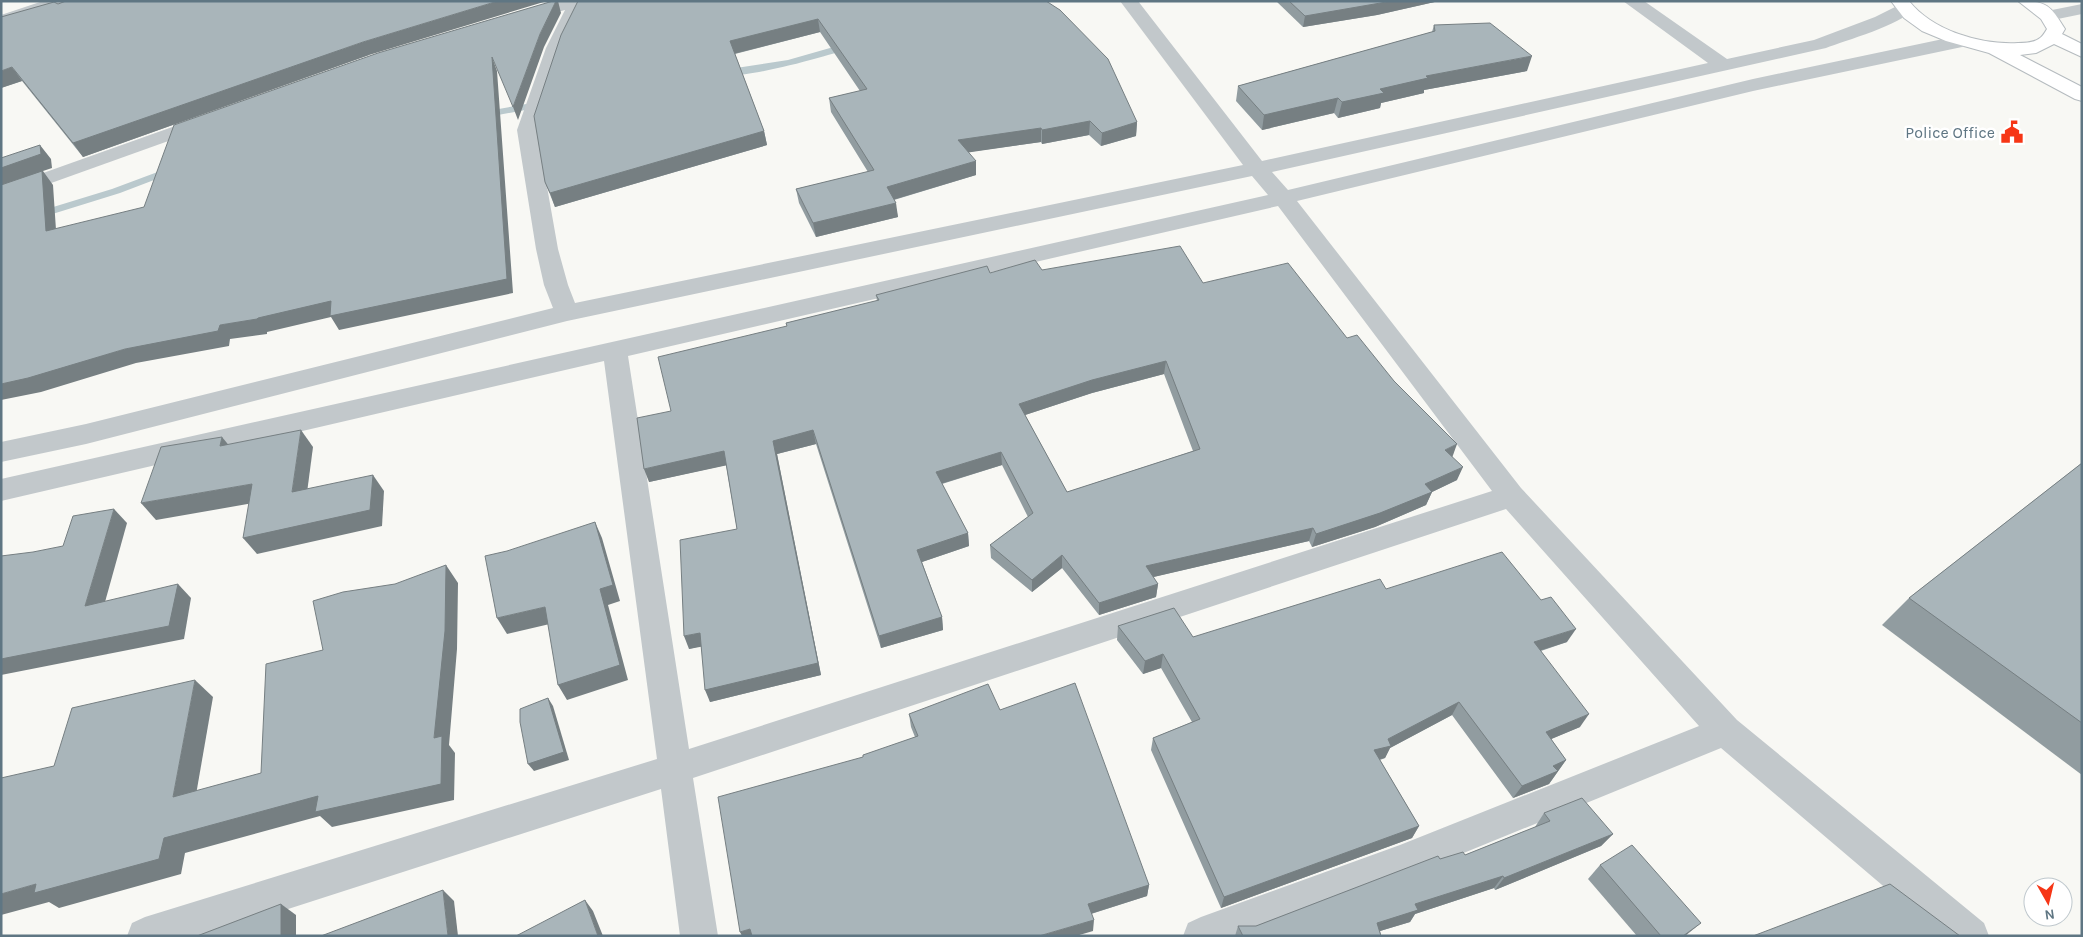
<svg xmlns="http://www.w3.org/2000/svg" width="2083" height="937" font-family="Karla,sans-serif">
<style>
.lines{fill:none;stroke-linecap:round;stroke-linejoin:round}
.stream{fill:#bac9cd;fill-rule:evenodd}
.major-casing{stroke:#b5bbbf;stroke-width:2}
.minor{fill:#c2c8cb;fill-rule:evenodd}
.major{fill:#fff;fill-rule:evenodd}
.wall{fill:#919ca0;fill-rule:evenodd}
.shaded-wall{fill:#767f82}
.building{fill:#a9b5ba;stroke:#767f82;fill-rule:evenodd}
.labels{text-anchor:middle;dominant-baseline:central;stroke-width:5;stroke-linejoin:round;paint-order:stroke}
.far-poi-label{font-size:16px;fill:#5f7683;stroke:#fff;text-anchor:end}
</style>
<rect width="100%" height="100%" fill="#f8f8f4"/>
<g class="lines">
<g class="stream">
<path d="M851 42 856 45 854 47C835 54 731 84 718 73L723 70 788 60Z"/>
<path d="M532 103 537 106 536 108 482 118 477 115 482 112Z"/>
<path d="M171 167 176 170 175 172 120 193 1 230V223L112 189Z"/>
</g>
<defs>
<path id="major" d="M1891 1H1909C1933 31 1981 45 2018 43 2024 43 2034 43 2040 38 2043 36 2045 32 2047 29L2041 19 2018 1C2047 1 2050 5 2065 29L2062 34 2082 44V57L2054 44 2036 53 2020 55 2082 87V101L2075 99 1989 53 1946 41 1922 31 1904 18Z"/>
</defs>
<use href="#major" class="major-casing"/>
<g class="minor">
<path d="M43 1H71L68 5 1 26V15Z"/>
<path d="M554 1H587L564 48 537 130 558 249 568 285 575 303 1243 165 1120 1H1138L1262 161 1708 63 1623 1H1644L1727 59 1814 40 1875 17 1897 6 1903 5 1909 6 1912 10C1903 24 1844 41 1826 48L1272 172 1288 190 1753 79 1962 35 1969 37 1971 41 1969 45 1962 47 1753 91 1297 201 1521 488 1737 720 1984 923 1989 936H1942L1721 748 1400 879 1251 936H1183L1188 923 1201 917 1400 845 1699 726 1506 509 693 778 718 936H680L661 789 204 936H127L132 923 145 917 657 759 604 361 1 501V479L1268 195 1252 176 567 321 86 444 1 462V442L86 424 553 308 544 285 536 249 517 130 546 48 565 10 522 22 516 21 513 17 516 13ZM1278 206 1492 491 689 749 628 356Z"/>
<path d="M2082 4V14L2048 21 2042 20 2039 16 2042 12Z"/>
<path d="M206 115 213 117 216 121 213 125 1 201V188Z"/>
</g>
<use href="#major" class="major"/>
</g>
<g class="wall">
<path d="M578 1H1046L1137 122 1136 136 1101 146 1089 135 1042 144 1041 142 968 152 976 175 894 200 898 217 816 237 799 203 796 189 868 172 831 112 829 98 860 91 820 32 735 54 764 131 767 145 555 207 545 182Z"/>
<path d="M1276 1H1439L1377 15 1303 27Z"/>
<path d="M58 4 369 55 83 157 22 81 1 88Z"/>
<path d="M1434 25 1527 71 1424 90V93L1381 103 1380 108 1338 118 1334 113 1262 130 1236 101 1238 86 1432 32Z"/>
<path d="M1042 270 1203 283 1347 338 1452 457 1457 480 1432 492 1426 505 1375 527 1312 547 1309 541 1153 577 1158 584 1156 597 1099 615 1062 568 1032 592 991 558 990 545 1028 517 1002 465 942 484 968 533 969 546 922 562 942 617 943 630 881 648 816 444 777 454 821 675 710 702 701 646 689 649 737 529 726 465 649 482 671 411 787 326 786 323 877 301 876 295 990 273ZM1164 374 1193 451 1067 492 1025 415 1092 393Z"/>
<path d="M2082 463V775L1882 625 1909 598Z"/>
<path d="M1386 589 1567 642 1541 651 1580 727 1551 739 1566 760 1549 784 1513 798 1452 715 1390 748 1385 758 1380 760 1419 826 1412 838 1221 908 1151 750 1153 738 1192 722 1161 668 1143 674 1117 640 1118 626 1193 637Z"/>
<path d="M1000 710 1149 885 1147 896 1091 914 1093 931 863 757 915 737 911 727 909 714Z"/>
<path d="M1544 813 1613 834 1601 846 1495 890 1494 888 1415 914 1410 922 1380 931 1381 936H1235L1238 926H1256L1440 859 1465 855 1535 827Z"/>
<path d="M1600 865 1685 936H1637L1588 879Z"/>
</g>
<g class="shaded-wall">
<path d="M498 1H547L369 55 83 157 73 143 363 42Z"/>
<path d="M556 1H558L561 13 544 47 518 120 513 107 540 34Z"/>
<path d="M1392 1H1439L1377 15 1303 27 1305 16Z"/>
<path d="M818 19 820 32 733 54 730 41Z"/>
<path d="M1532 56 1527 71 1424 90V93L1381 103 1380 108 1338 118 1342 102 1380 89 1426 76Z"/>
<path d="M492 57 497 71 513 293 339 330 331 317 267 332V334L230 339 229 346 136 363 41 392 1 400V384L125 349 220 325 258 318Z"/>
<path d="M12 67 22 81 1 88V71Z"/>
<path d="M1338 98 1334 113 1262 130 1264 115Z"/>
<path d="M1090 121 1089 135 1042 144V130Z"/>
<path d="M1137 122 1136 136 1101 146 1102 133Z"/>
<path d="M1041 128V142L958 154V140Z"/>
<path d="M764 131 767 145 555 207 550 193Z"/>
<path d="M40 145 51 159 52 168 43 171 53 185 57 245 1 186V168Z"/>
<path d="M976 161V175L889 201 887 187Z"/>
<path d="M896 203 898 217 816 237 813 223Z"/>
<path d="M1166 361 1164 374 1092 393 1019 417V404L1092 380Z"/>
<path d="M301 430 313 447 305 508 292 492Z"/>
<path d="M813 430 816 444 777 454 821 675 710 702 705 690 773 441Z"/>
<path d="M222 437 236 454 220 446Z"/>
<path d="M1457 444 1452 458 1445 450Z"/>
<path d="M724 451 728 465 649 482 644 469Z"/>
<path d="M1001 452 1002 465 937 485 936 472Z"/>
<path d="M1463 467 1457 480 1432 492 1426 505 1375 527 1312 547 1316 534Z"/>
<path d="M373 475 384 491 382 526 257 554 243 538Z"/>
<path d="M252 484 265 501 156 520 141 503Z"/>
<path d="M114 509 127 523 100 620 85 606Z"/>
<path d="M595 522 602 538 620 601 608 605 628 680 567 700 558 685 600 589Z"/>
<path d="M1313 528 1309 541 1145 579 1146 566Z"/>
<path d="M968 533 969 546 919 563 917 550Z"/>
<path d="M1062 555V568L1032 592V580Z"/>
<path d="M446 565 458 583 457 649 449 745 455 753 454 800 332 827 320 816 185 853 181 874 59 908 49 902 1 915V894L36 884 434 738Z"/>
<path d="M178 584 191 598 184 639 1 675V659Z"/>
<path d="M1158 584 1156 597 1099 615V603Z"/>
<path d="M545 607 554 623 507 634 497 618Z"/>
<path d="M942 617 943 630 881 648 879 636Z"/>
<path d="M1576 629 1567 642 1526 655 1534 642Z"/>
<path d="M700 633 705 646 689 649 684 636Z"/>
<path d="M1163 654 1161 668 1143 674 1145 661Z"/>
<path d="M195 680 213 697 193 812 173 797Z"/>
<path d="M548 698 553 706 569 760 534 771 528 764Z"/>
<path d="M1459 702 1452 715 1390 748 1385 758 1368 762 1374 750 1388 739Z"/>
<path d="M1589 714 1580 727 1537 745 1546 732Z"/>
<path d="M1566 760 1549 784 1513 798 1522 786 1553 766Z"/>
<path d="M1419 826 1412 838 1221 908 1224 897Z"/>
<path d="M1613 834 1601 846 1495 890 1504 878Z"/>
<path d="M1503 876 1494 888 1415 914 1410 922 1370 934 1377 923 1415 904Z"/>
<path d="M1149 885 1147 896 1087 915 1088 904Z"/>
<path d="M443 890 454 901 458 936H448Z"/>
<path d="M585 900 593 911 603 936H598Z"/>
<path d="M281 904 296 915V936H281Z"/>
<path d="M1094 920 1093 931 1076 936H1039Z"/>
<path d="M1701 923 1685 936H1683Z"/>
<path d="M750 929 754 936H742L740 932Z"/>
</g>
<g class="building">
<path d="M66 1H498L363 42 73 143 12 67 1 71V17L54 2 58 4Z"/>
<path d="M553 1H556L540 34 513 107 492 57 507 279 330 316 331 301 258 318 257 319 220 325 218 331 125 349 28 378 1 384V185L42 171 46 231 144 207 174 125 378 53Z"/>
<path d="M578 1H1046L1060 10 1108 59 1137 122 1102 133 1090 121 1042 130 1041 128 958 140 976 161 887 187 896 203 813 223 796 189 874 170 829 98 867 89 818 19 730 41 764 131 550 193 545 182 534 116 561 35Z"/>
<path d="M1289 1H1392L1305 16Z"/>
<path d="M1490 23 1532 56 1426 76 1428 78 1380 89 1384 93 1342 102 1338 98 1264 115 1238 86 1435 31 1434 25Z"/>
<path d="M40 145 41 154 1 168V158Z"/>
<path d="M1180 246 1203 283 1288 263 1347 338 1357 335 1394 381 1457 444 1445 450 1463 467 1425 484 1432 492 1380 513 1316 534 1313 528 1146 566 1158 584 1099 603 1062 555 1032 580 990 545 1033 513 1001 452 936 472 968 533 917 550 942 617 879 636 813 430 773 441 818 663 705 690 700 633 684 636 680 540 737 529 724 451 644 469 637 418 671 411 658 357 787 326 786 323 879 300 876 295 987 266 990 273 1035 260 1042 270ZM1166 361 1200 449 1067 492 1019 404 1092 380Z"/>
<path d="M301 430 292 492 373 475 370 510 243 538 252 484 141 503 161 447 222 437 220 446Z"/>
<path d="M2082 463V723L1909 598Z"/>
<path d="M114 509 85 606 178 584 169 626 1 659V556L33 552 63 546 73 516Z"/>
<path d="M595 522 613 585 600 589 620 665 558 685 545 607 497 618 485 556 507 551Z"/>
<path d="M1502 552 1541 600 1551 597 1576 629 1534 642 1589 714 1546 732 1566 760 1553 766 1558 771 1522 786 1459 702 1388 739 1391 746 1374 750 1419 826 1224 897 1153 738 1200 719 1163 654 1145 661 1118 626 1174 608 1193 637 1380 579 1386 589Z"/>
<path d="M446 565 445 631 434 738 442 736 441 784 315 812 318 796 164 838 159 859 34 893 36 884 1 894V778L54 766 72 708 195 680 173 797 261 773 266 664 323 650 313 601 343 592 395 584Z"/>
<path d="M1075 683 1149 885 1088 904 1094 920 1039 936H752L750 929 740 932 718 797 863 757V755L918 736 909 714 988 684 1000 710Z"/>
<path d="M548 698 564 752 528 764 520 722V709Z"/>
<path d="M1582 798 1613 834 1504 878 1503 876 1415 904 1418 910 1377 923 1381 936H1243L1238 926H1256L1438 856 1440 859 1463 852 1465 855 1550 821 1544 813Z"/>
<path d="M1632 845 1701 923 1683 936H1661L1600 865Z"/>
<path d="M1890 884 1960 936H1753Z"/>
<path d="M443 890 448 936H321Z"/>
<path d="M585 900 598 936H516Z"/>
<path d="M281 904V936H197Z"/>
</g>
<defs>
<symbol id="civic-bare" viewBox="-9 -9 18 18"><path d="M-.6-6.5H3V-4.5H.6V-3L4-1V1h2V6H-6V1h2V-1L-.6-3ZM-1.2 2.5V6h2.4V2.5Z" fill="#f63616" stroke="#fff" stroke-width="2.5" paint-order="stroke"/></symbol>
</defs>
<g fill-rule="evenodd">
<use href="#civic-bare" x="1996" y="116" width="32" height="32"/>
</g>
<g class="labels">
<g class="far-poi-label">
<text x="1995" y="132">Police Office</text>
</g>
</g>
<rect width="2083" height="937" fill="none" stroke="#5f7683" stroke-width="5"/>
<g transform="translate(2048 902) rotate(172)"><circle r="24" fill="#ffffff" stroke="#bfc8cd"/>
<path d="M0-4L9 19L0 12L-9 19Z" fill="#f63616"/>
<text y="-8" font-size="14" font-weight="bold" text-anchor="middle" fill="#5f7683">N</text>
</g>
</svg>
